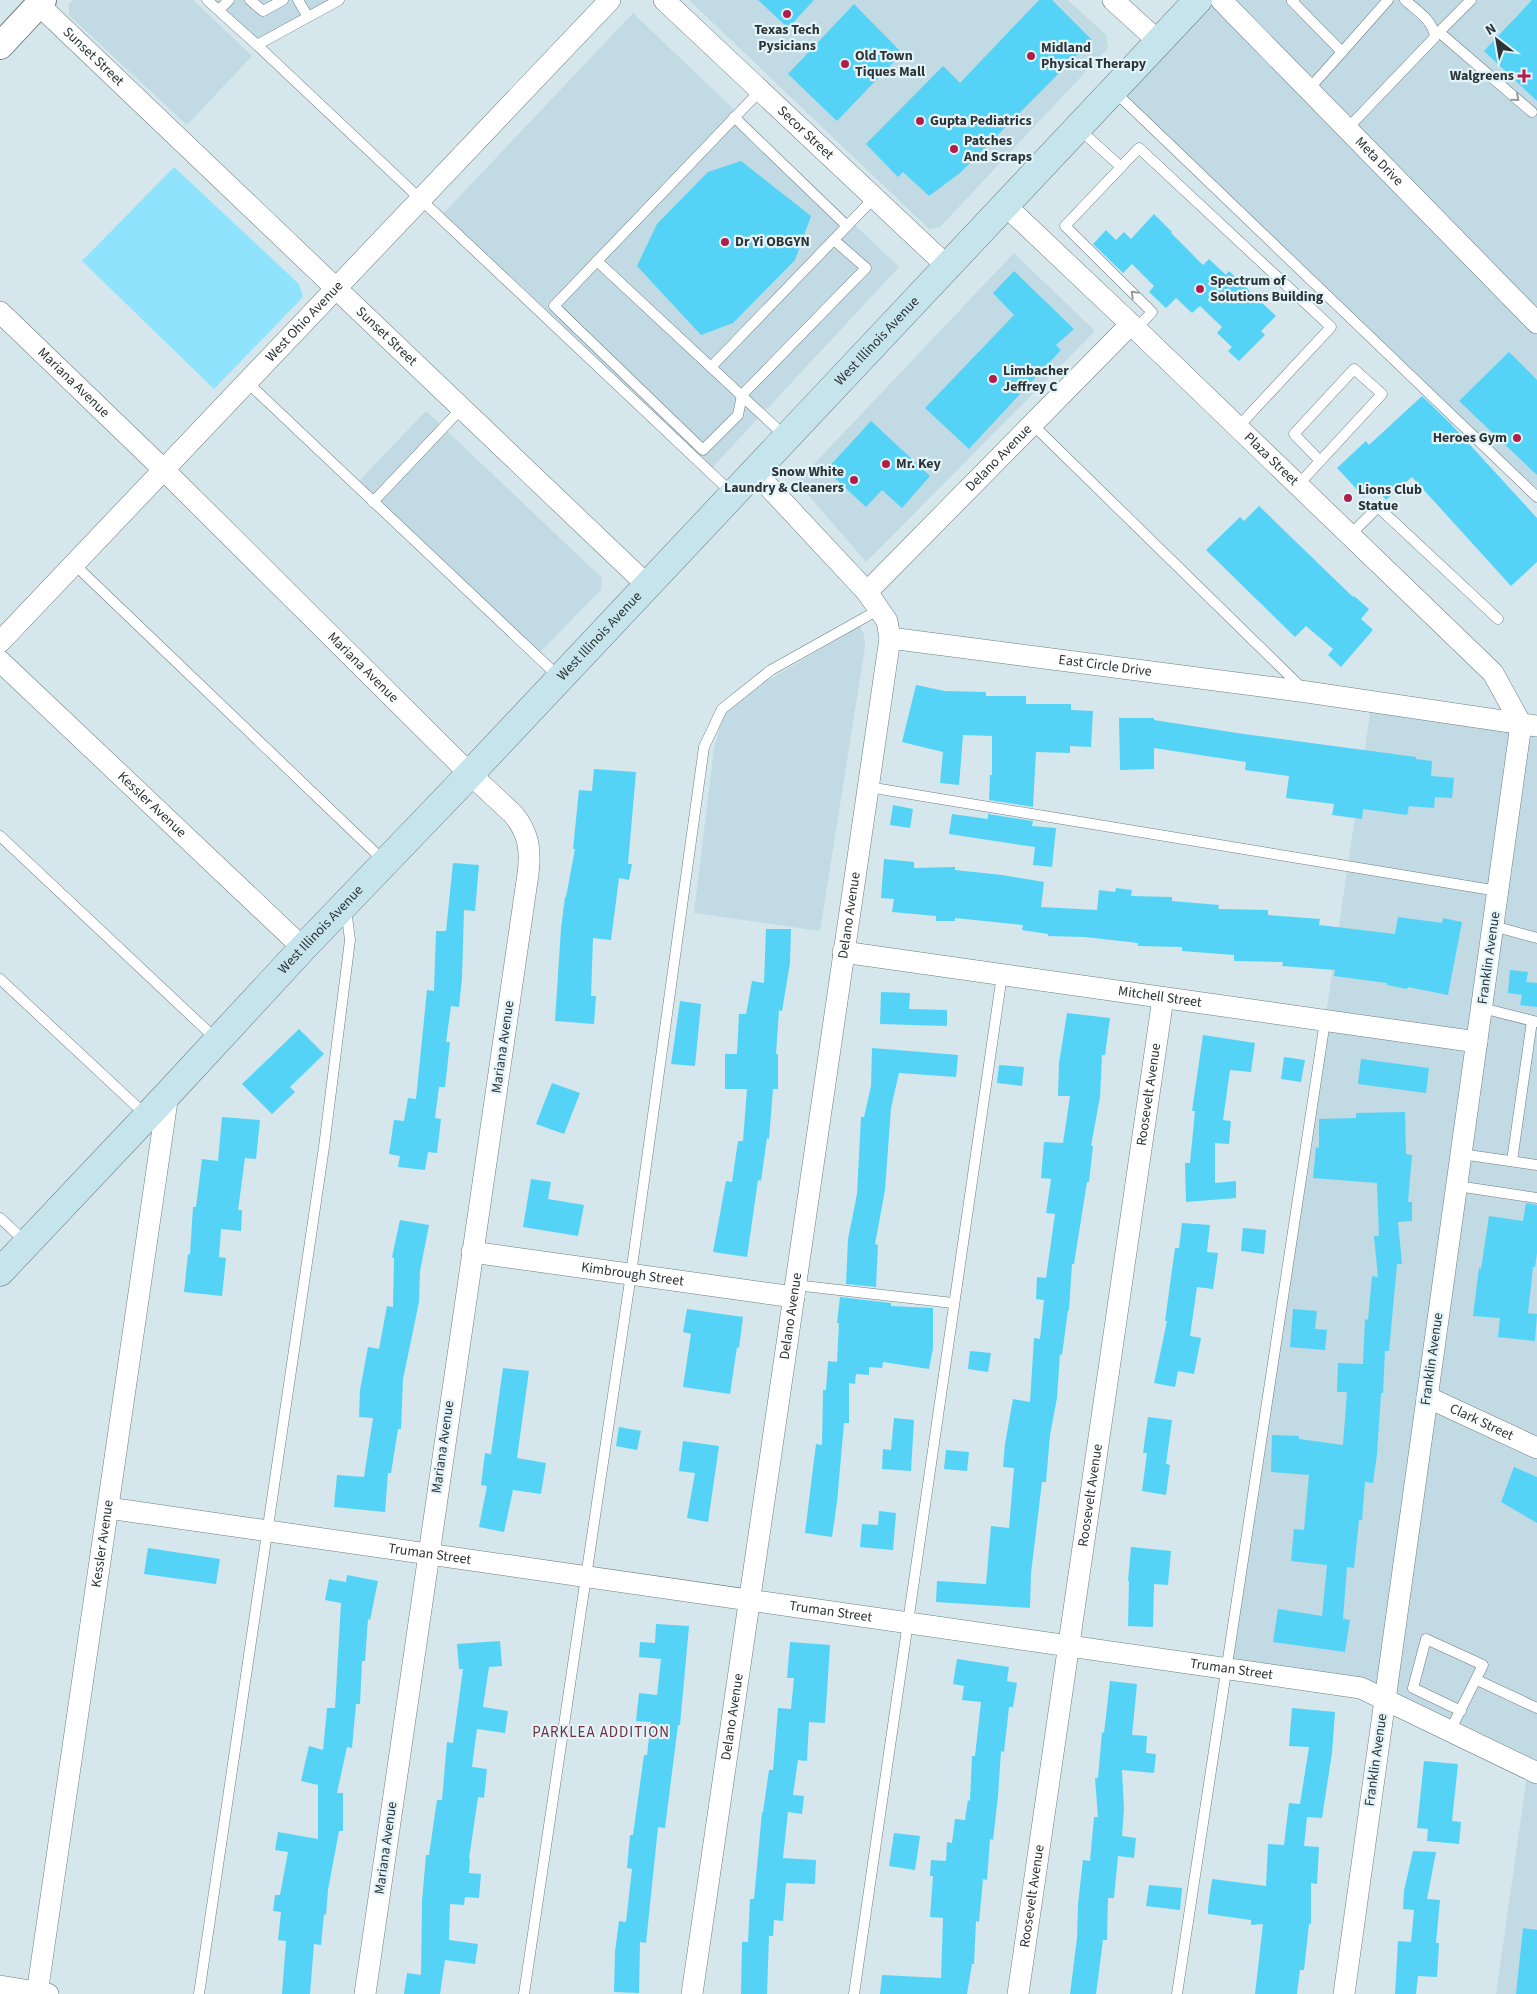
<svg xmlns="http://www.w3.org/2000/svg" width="1537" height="1994" font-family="'Source Sans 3',sans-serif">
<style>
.built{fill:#c1dae3}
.green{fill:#8fe3fc}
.building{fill:#54d3f6}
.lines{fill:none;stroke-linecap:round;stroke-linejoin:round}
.service-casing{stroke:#6d7d82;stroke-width:11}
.minor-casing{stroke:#6d7d82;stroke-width:22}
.tertiary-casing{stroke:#6d7d82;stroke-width:28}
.secondary-casing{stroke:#6d7d82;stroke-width:29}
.service{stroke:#fff;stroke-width:10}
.minor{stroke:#fff;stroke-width:21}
.tertiary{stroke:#fff;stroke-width:26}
.secondary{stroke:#c6e4ec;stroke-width:28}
.oneway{stroke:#969a9a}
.poi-dot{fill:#b01e4c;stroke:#e2f4fa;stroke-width:2}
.labels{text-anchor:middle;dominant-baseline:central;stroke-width:4.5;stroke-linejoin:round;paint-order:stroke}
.poi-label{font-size:14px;font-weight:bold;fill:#2d3436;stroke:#e2f4fa;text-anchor:start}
.street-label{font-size:14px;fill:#2d3436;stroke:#e2f4fa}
.neighbourhood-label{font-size:15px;letter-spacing:1px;fill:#722c3b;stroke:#e2f4fa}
</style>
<rect width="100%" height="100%" fill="#d5e7ec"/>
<g class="built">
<path d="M73 0H193L252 56 187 125 69 15V4Z"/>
<path d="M209 0H342L263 48Z"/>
<path d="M689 0H1068L1106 35 1108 48 940 227 929 229Z"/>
<path d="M1199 0H1537V500L1112 93Z"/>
<path d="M633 13 899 267 710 470 443 214Z"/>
<path d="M1014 253 1095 331 866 562 797 482Z"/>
<path d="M426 411 602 578 601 590 538 654 359 481Z"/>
<path d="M860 626 864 635 865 647 820 931 694 913 714 749 724 711 740 697Z"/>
<path d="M1372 700 1537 727V1994H1496L1528 1769 1390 1694 1230 1671Z"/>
</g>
<path class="green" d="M174 167 299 284 303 297 214 389 82 261Z"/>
<g class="building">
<path d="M758 0H814L788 28Z"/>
<path d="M1039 0H1052L1092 40 960 173 929 196 903 172 898 177 866 144 943 66 960 83Z"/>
<path d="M1532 0H1537V101L1484 51Z"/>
<path d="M854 4 902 53 837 121 788 74Z"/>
<path d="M741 161 811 216 795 260 733 323 701 335 637 266 657 224 708 172Z"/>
<path d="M1154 214 1172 232 1171 233 1203 265 1209 259 1226 275 1229 271 1276 316 1261 331 1265 335 1239 361 1228 351 1232 347 1217 333 1222 327 1200 306 1192 313 1176 298 1166 308 1149 292 1154 286 1132 264 1123 273 1093 244 1106 230 1116 240 1124 232 1131 239Z"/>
<path d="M1014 271 1074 329 1056 345 1061 350 969 449 925 408 1014 315 993 293Z"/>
<path d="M1509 352 1537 380V475L1459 401Z"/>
<path d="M1422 396 1450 423 1537 518V562L1511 586 1412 477 1386 500 1375 487 1364 497 1337 468 1366 441 1369 445Z"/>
<path d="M871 421 930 476 902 508 882 490 866 507 826 470Z"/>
<path d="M1259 506 1353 597 1354 596 1369 609 1361 619 1373 630 1341 667 1328 655 1333 649 1306 626 1295 637 1206 550 1240 517 1244 521Z"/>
<path d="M916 685 945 691 986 692V696H1026V704H1071V710L1093 711 1091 747 1070 746V753L1036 752 1033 807 989 800 990 775H992V736L963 735 959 785 940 783 943 752 902 742Z"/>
<path d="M1119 718H1154V720L1237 733 1416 757V759L1432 761 1431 776 1454 778 1452 798 1435 797 1434 808 1409 806 1407 815 1363 809 1362 819 1332 815 1334 804 1286 798 1289 776 1245 770 1246 762 1154 748V769L1120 770Z"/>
<path d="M594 769 636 772 628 864H632L629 880 619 878 611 940 593 938 591 996H596L594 1024 555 1021 561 928 565 897H566L575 849H573L579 790 592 791Z"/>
<path d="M893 805 913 809 910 828 890 825Z"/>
<path d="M952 814 988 819V814L1033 821 1032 826 1056 828 1052 867 1033 865 1035 847 949 834Z"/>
<path d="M884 859 914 862V868L955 867V870L1002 875 1044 882 1041 907 1097 910 1099 890 1115 892 1116 888 1132 890 1131 896 1172 897V901L1219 905 1218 909 1268 910V915L1320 919 1319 925 1395 934 1398 917 1442 923 1443 918 1462 922 1448 995 1408 987 1407 989 1387 985V983L1334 976 1335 970 1282 966 1283 962 1234 961V955L1182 951V947L1138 946V943L1085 937 1048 936V934L1022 930 1023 925 955 918V921H936V916L892 912 894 899 881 898Z"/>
<path d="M453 863 479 865 475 911 464 910 462 978 459 1007 451 1006 446 1042H450L445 1087H439L435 1118 441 1119 437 1153 428 1152 425 1170 398 1167 400 1156 389 1154 394 1120 404 1121 408 1098 416 1099 427 990 434 991 436 931H446Z"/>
<path d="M766 929H791L790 963 782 1011 779 1010 776 1054H778V1089H773L769 1139 767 1138 761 1181 758 1180 747 1257 713 1252 726 1181 732 1182 738 1141H743L747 1089H725V1054H737L739 1014H746L752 981 764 983Z"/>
<path d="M1510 970 1528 972 1526 982 1537 983V1007L1520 1005 1522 995 1508 993Z"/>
<path d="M881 992 910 993 909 1009 947 1010V1026L880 1024Z"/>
<path d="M680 1001 701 1004 695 1066 671 1064Z"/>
<path d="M1067 1013 1110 1018 1105 1055H1102L1100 1097 1091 1146H1093L1089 1182H1087L1074 1264H1072L1069 1310H1068L1062 1355 1060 1354 1057 1398 1050 1435 1046 1482H1042L1031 1573 1030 1608 936 1602 937 1581 986 1584 991 1526 1009 1528 1014 1468 1003 1467 1005 1444 1013 1399 1030 1402 1034 1338 1040 1339 1044 1300 1036 1299 1037 1277 1046 1278 1055 1214 1046 1213 1051 1179 1041 1178 1044 1142 1063 1143 1070 1096H1058L1059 1063Z"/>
<path d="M299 1029 324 1054 290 1087 295 1092 272 1114 242 1084Z"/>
<path d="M1203 1035 1255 1043 1251 1072 1230 1070 1223 1120 1231 1121 1229 1144 1215 1143V1183L1236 1181V1198L1186 1202 1185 1163H1190L1195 1111H1192Z"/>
<path d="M872 1048 958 1055 956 1077 899 1073 891 1108 885 1190 875 1244 878 1245 876 1287 846 1284 848 1239 857 1194 861 1117H864L871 1086Z"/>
<path d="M1284 1057 1305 1060 1301 1082 1281 1079Z"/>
<path d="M1361 1059 1429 1068 1426 1093 1358 1084Z"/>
<path d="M999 1065 1024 1067 1022 1086 997 1083Z"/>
<path d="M552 1083 580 1093 564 1134 536 1124Z"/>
<path d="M1405 1112 1406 1154 1412 1155 1408 1202H1412V1221L1398 1222 1402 1264H1397L1389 1351H1385L1383 1393H1381L1377 1454 1373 1483 1365 1482 1362 1520H1359L1354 1568 1347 1567 1343 1619 1350 1620 1345 1652 1273 1642 1278 1609 1322 1616 1327 1565 1291 1561 1294 1529 1304 1530 1309 1475 1271 1472 1272 1435 1299 1436V1439L1343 1445 1347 1392H1337L1338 1363 1363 1364 1365 1319 1368 1320 1372 1276 1378 1277 1374 1236H1379L1377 1183 1313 1178 1316 1147 1319 1148V1119L1356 1118V1113Z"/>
<path d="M222 1117 260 1120 256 1159 245 1158 238 1210H242L241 1231 221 1229 219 1257 226 1258 222 1296 184 1292 188 1254 190 1255 193 1207H196L202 1159 218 1161Z"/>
<path d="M531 1179 551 1182 548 1199 584 1205 578 1236 523 1227Z"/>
<path d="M1526 1203 1537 1205V1253L1535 1267H1533L1528 1313 1537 1314 1535 1341 1498 1337 1500 1318 1473 1316 1479 1268 1481 1269 1489 1216 1523 1221Z"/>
<path d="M400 1220 429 1225 420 1271 419 1302 403 1379 401 1429H398L391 1473H388L385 1512 334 1507 337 1475 364 1477 373 1418 359 1417 360 1390 368 1347 379 1349 387 1306 393 1307 394 1258 392 1257Z"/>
<path d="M1182 1223 1210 1225 1207 1252 1218 1253 1213 1289 1197 1287 1190 1336 1201 1338 1194 1374 1178 1371 1175 1387 1154 1383 1167 1321H1165L1175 1248H1179Z"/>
<path d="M1243 1228 1266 1230 1264 1254 1241 1251Z"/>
<path d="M840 1297 891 1303V1306L933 1308V1348L929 1369 883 1362 882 1368 869 1367V1375L856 1374 855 1384 849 1383V1423H844L837 1502 832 1537 805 1533 816 1444 822 1445 823 1390H826L828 1361 837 1362 839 1323H837Z"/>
<path d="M687 1309 743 1317 739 1348 737 1347 730 1394 683 1387 691 1334 683 1332Z"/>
<path d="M1293 1309 1317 1311 1315 1329 1327 1330 1325 1350 1290 1347Z"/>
<path d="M970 1351 991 1353 988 1372 968 1369Z"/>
<path d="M503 1368 529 1371 517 1458 546 1463 541 1494 513 1490 504 1532 479 1527 487 1486 481 1485 485 1453 491 1454Z"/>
<path d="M1148 1417 1172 1420 1166 1464 1170 1465 1166 1495 1142 1491 1147 1453H1143Z"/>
<path d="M894 1418 914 1420 911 1471 882 1469 883 1449 891 1450Z"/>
<path d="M619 1427 641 1431 637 1450 616 1446Z"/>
<path d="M683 1441 719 1446 708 1522 687 1518 695 1473 679 1471Z"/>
<path d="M946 1450 969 1452 967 1471 944 1469Z"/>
<path d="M1514 1467 1537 1477V1523L1501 1502Z"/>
<path d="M879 1511 896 1513 893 1550 860 1547 862 1524 878 1525Z"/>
<path d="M1131 1547 1171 1551 1168 1585 1154 1584 1153 1627 1128 1626 1129 1581H1128Z"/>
<path d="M148 1548 220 1559 216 1584 144 1574Z"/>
<path d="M347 1575 378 1581 370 1620 368 1619 365 1661H362L360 1704H356L352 1748 347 1747 337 1793H343V1831H339L328 1890 326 1915 324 1914 321 1945 314 1944 310 1994H282L286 1941 278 1940 281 1912 273 1911 275 1895H280L288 1852 275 1850 278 1832 318 1839V1785L301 1781 309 1746 323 1750 327 1708H335L341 1603 325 1600 329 1579 346 1582Z"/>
<path d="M656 1624 689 1626 680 1725H678L665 1828 658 1827 646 1943 640 1942 639 1993 614 1992 615 1952 619 1921 626 1922 632 1869 627 1868 630 1835H633L644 1755H647L651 1722 636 1721 639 1693 657 1695 661 1659 639 1657 640 1642 655 1643Z"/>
<path d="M500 1641 502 1666 489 1667 483 1707 508 1711 505 1733 477 1729 472 1767 487 1769 484 1798 478 1797 469 1859H470L469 1873 481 1874 479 1898 465 1897 464 1905 450 1904 449 1940 478 1944 475 1964 445 1960 440 1994H404L407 1973 421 1975 422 1901 426 1855H429L437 1800H442L447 1742 453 1743 463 1669H459L457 1644Z"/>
<path d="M790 1642 830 1645 825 1723 809 1722 807 1761 798 1760 793 1795 804 1796 802 1814 788 1812 783 1858 816 1860 815 1884 786 1883 783 1921 774 1920 773 1936H769L767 1994H741L742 1942H748L750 1899H754L762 1812H763L769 1770H773L778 1708 791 1709 794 1678H787Z"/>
<path d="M957 1659 1009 1667 1007 1681 1017 1683 1013 1707H1009L1004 1752 1001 1751 998 1796 993 1840 990 1839 987 1880 983 1879 979 1922 976 1921 974 1964H972L967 1994H880L882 1975 941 1978 943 1918 930 1917 933 1876H930L931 1860 946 1861 947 1842 952 1843 955 1819 965 1820 968 1800 970 1801 972 1756H975L981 1702 962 1700 964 1686 953 1684Z"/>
<path d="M1110 1681 1137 1684 1132 1735 1147 1736 1146 1753 1156 1754 1154 1773 1122 1770 1124 1809 1122 1836 1136 1838 1134 1858 1118 1856 1114 1898H1108L1107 1940H1103L1096 1994H1070L1077 1938 1078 1904 1083 1860 1090 1861 1094 1817H1098L1095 1778H1098L1102 1732 1104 1733Z"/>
<path d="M1292 1708 1335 1712 1332 1753 1322 1818 1307 1817 1304 1846 1319 1847 1317 1884 1311 1883V1924H1309L1304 1970H1300L1297 1994H1255L1263 1924 1251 1925V1920L1208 1914V1908L1212 1879 1266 1886 1268 1844 1284 1845 1289 1803 1300 1804 1309 1747 1289 1746Z"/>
<path d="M1424 1761 1458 1764 1452 1821 1461 1822 1459 1844 1427 1841 1428 1829 1417 1828Z"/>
<path d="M894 1833 920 1836 915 1870 889 1866Z"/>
<path d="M1413 1851 1436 1852 1427 1899 1440 1900 1436 1943H1439L1437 1977 1418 1976 1416 1994H1395L1398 1941 1411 1942 1414 1910 1403 1909 1404 1891Z"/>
<path d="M1149 1885 1182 1888 1180 1910 1146 1906Z"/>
<path d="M1523 1928 1537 1930V1994H1516Z"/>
</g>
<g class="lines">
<defs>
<g id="service">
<path d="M207 0 257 45 339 0"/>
<path d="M250 0 263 11 283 0"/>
<path d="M298 0 308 17"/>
<path d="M1294 0 1292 1 1342 52 1308 90"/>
<path d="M219 10 229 0"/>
<path d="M1439 32 1532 112"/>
<path d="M1435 36 1471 0"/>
<path d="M257 45 732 493"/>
<path d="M1342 52 1388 0"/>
<path d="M1114 91 1537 497"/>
<path d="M759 92 554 306 703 450 738 415 742 395 866 268 834 240"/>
<path d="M734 117 847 226"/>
<path d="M1079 129 1121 167"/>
<path d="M1346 130 1435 37C1433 20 1417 11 1405 0"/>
<path d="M597 261 786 437"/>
<path d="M1136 329 1152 312 1065 226 1139 148 1331 327 1238 427"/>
<path d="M711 367 874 198"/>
<path d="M247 382 559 677"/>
<path d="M1032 424 1303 689"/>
<path d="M1298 485 1382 394 1354 369 1294 434 1320 461"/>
<path d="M373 502 461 409"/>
<path d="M1350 535 1378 507 1498 619"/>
<path d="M74 564 384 861"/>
<path d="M868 787 1498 891"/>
<path d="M0 836 216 1039"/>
<path d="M1493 926 1537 938"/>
<path d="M0 979 147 1116"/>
<path d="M1482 1008 1537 1022"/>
<path d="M1461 1154 1537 1165"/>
<path d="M1512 1161 1532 1021"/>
<path d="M1457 1186 1537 1198"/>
<path d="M0 1218 27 1243"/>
<path d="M795 1285 953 1303"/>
<path d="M1477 1680 1537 1708"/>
<path d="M1450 1731 1483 1665 1426 1639 1413 1688 1461 1711"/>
<path d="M199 1994 324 1147 350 940 346 909"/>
<path d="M524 1994 631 1274 704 747 722 709 771 670 880 609"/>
<path d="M854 1994 1002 975"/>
<path d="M1177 1994 1325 1021"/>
</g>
<g id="minor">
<path id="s1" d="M664 0 947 266"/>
<path d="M1113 0 1159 42"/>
<path id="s2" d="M1221 0 1537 323"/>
<path id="s3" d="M39 5 647 585"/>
<path id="s4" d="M1005 205 1136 329 1493 673 1521 724 1344 1994"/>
<path id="s5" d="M0 312 164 470 470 774 513 814C529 833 531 850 528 874L365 1994"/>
<path id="s6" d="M754 471 867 592 887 621 890 638 1307 692 1537 726"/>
<path id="s7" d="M867 592 1131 324"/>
<path id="s8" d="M0 642 610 0"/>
<path id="s9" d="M0 661 303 948"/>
<path id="s10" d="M843 952 1477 1042"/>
<path id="s11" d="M472 1252 794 1297"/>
<path id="s12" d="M1427 1397 1537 1448"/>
<path id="s13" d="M108 1508 1361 1688 1537 1773"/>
<path d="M0 1986 48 1994"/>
<path id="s14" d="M37 1994 168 1094"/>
<path id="s15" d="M692 1994 890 638"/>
<path id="s16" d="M1018 1994 1163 998"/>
</g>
<path id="tertiary" d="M0 46 43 0"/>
<g id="secondary">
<path id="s17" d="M0 1272 168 1094 303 948 470 774 1198 0"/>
</g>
</defs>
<use href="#service" class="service-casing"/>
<use href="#minor" class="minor-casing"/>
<use href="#tertiary" class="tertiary-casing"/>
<use href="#secondary" class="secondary-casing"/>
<use href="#service" class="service"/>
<use href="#minor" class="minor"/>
<use href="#tertiary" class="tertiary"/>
<use href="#secondary" class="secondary"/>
</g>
<defs><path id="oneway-chevron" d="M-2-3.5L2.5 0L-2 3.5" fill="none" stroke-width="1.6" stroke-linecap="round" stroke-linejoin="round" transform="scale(1.25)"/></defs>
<g class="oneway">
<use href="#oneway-chevron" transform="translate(1516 98) rotate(41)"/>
<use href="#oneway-chevron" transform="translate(1134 294) rotate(-135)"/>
</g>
<g class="poi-dot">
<circle cx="787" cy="14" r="5"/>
<circle cx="1031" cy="56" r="5"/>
<circle cx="845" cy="64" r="5"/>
<path d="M1521.5 68.5h5v5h5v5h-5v5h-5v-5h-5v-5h5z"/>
<circle cx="920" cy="121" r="5"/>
<circle cx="954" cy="149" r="5"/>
<circle cx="725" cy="242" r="5"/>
<circle cx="1200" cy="289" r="5"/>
<circle cx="993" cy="379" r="5"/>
<circle cx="1517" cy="438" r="5"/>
<circle cx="886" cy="464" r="5"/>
<circle cx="854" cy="480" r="5"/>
<circle cx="1348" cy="498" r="5"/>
</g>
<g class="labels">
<g class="poi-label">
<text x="787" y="30" text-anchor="middle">Texas Tech<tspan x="787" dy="16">Pysicians</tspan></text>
<text x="1041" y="48">Midland<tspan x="1041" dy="16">Physical Therapy</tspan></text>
<text x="855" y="56">Old Town<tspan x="855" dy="16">Tiques Mall</tspan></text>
<text x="1514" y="76" text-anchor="end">Walgreens</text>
<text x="930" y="121">Gupta Pediatrics</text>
<text x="964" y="141">Patches<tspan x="964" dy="16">And Scraps</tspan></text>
<text x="735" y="242">Dr Yi OBGYN</text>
<text x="1210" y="281">Spectrum of<tspan x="1210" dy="16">Solutions Building</tspan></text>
<text x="1003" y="371">Limbacher<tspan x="1003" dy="16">Jeffrey C</tspan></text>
<text x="1507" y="438" text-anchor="end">Heroes Gym</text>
<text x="896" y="464">Mr. Key</text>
<text x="844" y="472" text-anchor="end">Snow White<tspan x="844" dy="16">Laundry &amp; Cleaners</tspan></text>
<text x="1358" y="490">Lions Club<tspan x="1358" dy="16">Statue</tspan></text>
</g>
<g class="street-label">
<text stroke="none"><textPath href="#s3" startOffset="75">Sunset Street</textPath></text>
<text stroke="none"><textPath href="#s1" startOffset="194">Secor Street</textPath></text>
<text stroke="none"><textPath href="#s2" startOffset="226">Meta Drive</textPath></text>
<text stroke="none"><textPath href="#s8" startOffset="442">West Ohio Avenue</textPath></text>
<text stroke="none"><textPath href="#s3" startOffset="480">Sunset Street</textPath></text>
<text stroke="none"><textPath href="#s17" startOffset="1279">West Illinois Avenue</textPath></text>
<text stroke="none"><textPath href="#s5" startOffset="102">Mariana Avenue</textPath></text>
<text stroke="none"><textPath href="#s7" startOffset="188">Delano Avenue</textPath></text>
<text stroke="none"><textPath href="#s4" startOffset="368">Plaza Street</textPath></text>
<text stroke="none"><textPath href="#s17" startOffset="874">West Illinois Avenue</textPath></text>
<text stroke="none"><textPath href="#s6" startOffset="435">East Circle Drive</textPath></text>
<text stroke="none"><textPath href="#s5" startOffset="508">Mariana Avenue</textPath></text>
<text stroke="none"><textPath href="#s9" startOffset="209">Kessler Avenue</textPath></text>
<text stroke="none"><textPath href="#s15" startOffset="1090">Delano Avenue</textPath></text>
<text stroke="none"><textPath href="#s17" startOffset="469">West Illinois Avenue</textPath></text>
<text transform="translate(1489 958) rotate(-82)">Franklin Avenue</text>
<text stroke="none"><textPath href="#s10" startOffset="320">Mitchell Street</textPath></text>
<text transform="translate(503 1047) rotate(-82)">Mariana Avenue</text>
<text stroke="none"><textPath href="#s16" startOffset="909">Roosevelt Avenue</textPath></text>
<text stroke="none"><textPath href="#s11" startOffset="162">Kimbrough Street</textPath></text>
<text stroke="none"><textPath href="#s15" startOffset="685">Delano Avenue</textPath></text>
<text transform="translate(1432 1359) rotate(-82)">Franklin Avenue</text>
<text stroke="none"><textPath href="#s12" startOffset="60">Clark Street</textPath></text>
<text transform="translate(443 1447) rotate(-82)">Mariana Avenue</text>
<text stroke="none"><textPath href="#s16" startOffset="504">Roosevelt Avenue</textPath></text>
<text stroke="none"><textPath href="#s14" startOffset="455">Kessler Avenue</textPath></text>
<text stroke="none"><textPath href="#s13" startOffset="325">Truman Street</textPath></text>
<text stroke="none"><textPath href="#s13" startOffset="730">Truman Street</textPath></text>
<text stroke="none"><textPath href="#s13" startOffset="1135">Truman Street</textPath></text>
<text stroke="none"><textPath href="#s15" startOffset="280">Delano Avenue</textPath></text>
<text transform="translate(1376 1760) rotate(-82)">Franklin Avenue</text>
<text transform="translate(386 1848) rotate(-82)">Mariana Avenue</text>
<text stroke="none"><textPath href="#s16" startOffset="99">Roosevelt Avenue</textPath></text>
</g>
<g class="neighbourhood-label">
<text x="601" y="1732">PARKLEA ADDITION</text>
</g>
</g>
<g transform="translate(1497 40) rotate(329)" stroke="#e2f4fa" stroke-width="4" paint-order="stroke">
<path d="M0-4L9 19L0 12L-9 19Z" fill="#2d3436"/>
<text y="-8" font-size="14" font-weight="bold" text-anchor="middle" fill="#2d3436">N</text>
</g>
</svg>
